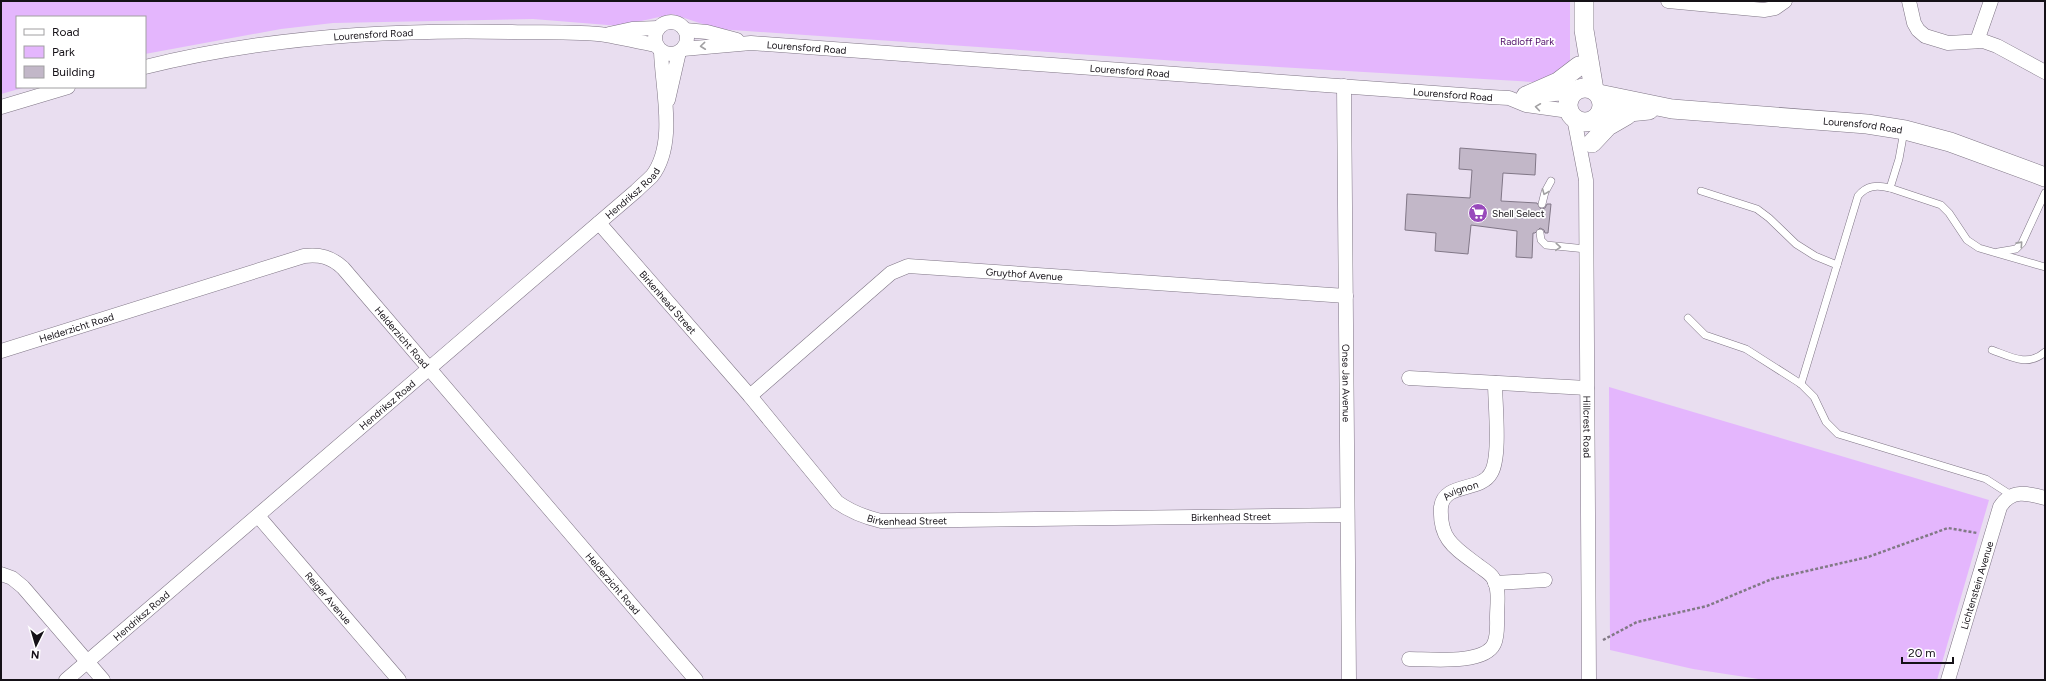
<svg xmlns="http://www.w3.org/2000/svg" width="2046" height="681" font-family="Figtree,sans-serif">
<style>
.green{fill:#e4b6fd}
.building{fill:#c2b7c8;stroke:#817787}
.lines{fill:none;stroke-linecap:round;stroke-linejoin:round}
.lane-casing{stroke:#7f7585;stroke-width:8}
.street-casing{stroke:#7f7585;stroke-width:15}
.secondary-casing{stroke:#7f7585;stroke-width:20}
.path{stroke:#817985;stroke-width:2.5;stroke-dasharray:3 2;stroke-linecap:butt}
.lane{stroke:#fff;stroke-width:7}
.street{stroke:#fff;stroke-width:14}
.secondary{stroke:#fff;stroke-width:19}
.oneway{stroke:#a1a0a2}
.labels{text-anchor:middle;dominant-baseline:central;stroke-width:3.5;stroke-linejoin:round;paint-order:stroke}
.street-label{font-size:10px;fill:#151117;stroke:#fff}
.park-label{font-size:10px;fill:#51106a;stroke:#fff}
.poi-label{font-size:10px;fill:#151117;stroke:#fff;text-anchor:start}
</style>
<rect width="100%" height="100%" fill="#e9def0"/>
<g class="green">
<path d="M1 1H1570V61L1546 82H1533L1178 61 718 29 672 14 620 26 533 19 333 23 281 29 145 54V17H17V87H26L1 94Z"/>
<path d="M1609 387 1989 500 1937 680H1765L1693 669 1610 650Z"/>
</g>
<path class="building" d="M1460 148 1536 154 1535 175 1503 173 1501 201 1537 203 1541 209 1545 208 1547 204H1551L1548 233H1545L1544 230 1540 228 1535 233H1533L1532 258 1516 257 1517 231 1471 225 1468 254 1435 251 1436 233 1405 230 1407 194 1470 198 1472 170 1459 169Z"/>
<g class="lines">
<defs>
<g id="lane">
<path d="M1904 131 1899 159 1890 188 1941 205 1949 213 1967 240 1979 248 2045 267"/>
<path d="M1701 191 1757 209 1769 218 1796 244 1815 256 1837 265"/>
<path d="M1542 204 1545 192 1551 181"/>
<path d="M1540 233 1541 240 1546 245 1586 249"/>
<path d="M1998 252 2016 249 2022 243 2045 193"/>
<path d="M1688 318 1705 335 1746 349 1801 384 1814 397 1826 422 1838 434 1986 479 2011 495"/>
<path d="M1992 350C2011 357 2028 367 2045 352"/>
<path d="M1801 384 1858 196C1867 185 1877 185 1890 188"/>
</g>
<g id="street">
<path d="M1668 1 1764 10 1775 8 1785 1"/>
<path d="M1909 1 1914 23 1918 30 1925 36 1948 43 1983 41 1997 46 2045 72"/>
<circle cx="671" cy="38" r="16"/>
<path d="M685 30 707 32 737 40"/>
<path d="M609 34 632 29 658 28"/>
<path d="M1977 41 1991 1"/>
<path id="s1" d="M683 49 751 43 1490 97 1509 98 1526 105 1569 111"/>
<path id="s2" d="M145 67C264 37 389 29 512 32 540 33 578 31 606 35 623 38 639 42 656 45"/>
<path id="s3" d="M1344 86 1349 680"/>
<path d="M1535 95 1573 93"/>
<path d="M668 100 679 52"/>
<path d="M1 107 68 87"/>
<path id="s4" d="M1574 118 1586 180 1589 680"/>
<path id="s5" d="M599 223 750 396 837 502C851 512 864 517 881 521L1347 515"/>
<path id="s6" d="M1 351 304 256C320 254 331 257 343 268L696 680"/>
<path d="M1409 378 1587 388"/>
<path id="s7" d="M750 396 891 273 908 266 1346 296"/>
<path id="s8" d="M258 516 399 680"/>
<path d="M1 574 12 578 23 587 103 680"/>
<path d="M1495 583 1545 580"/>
<path id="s9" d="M1409 659C1430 659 1484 665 1494 644 1498 636 1497 625 1497 617 1497 605 1500 589 1493 578 1490 573 1484 570 1479 566 1455 548 1439 540 1441 507 1444 482 1481 492 1491 473 1501 457 1495 403 1495 383"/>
<path id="s10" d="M66 680 636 191C641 186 647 181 652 176 677 144 662 88 661 51"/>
<path id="s11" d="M1948 680 2000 507C2011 489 2027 493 2045 498"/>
</g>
<g id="secondary">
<path d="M1584 1V30L1594 90"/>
<circle cx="1585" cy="105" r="17"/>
<path id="s12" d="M1599 94 1672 109 1867 124 1905 130 1950 142 2045 177"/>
<path d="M1526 96 1558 82 1579 66"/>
<path d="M1599 115 1649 110"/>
<path d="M1592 143 1608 126 1627 115"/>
</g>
</defs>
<use href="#lane" class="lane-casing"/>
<use href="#street" class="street-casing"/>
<use href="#secondary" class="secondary-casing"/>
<path class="path" d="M1603 640 1637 622 1707 606 1772 579 1868 557 1948 528 1977 533"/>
<use href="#lane" class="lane"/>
<use href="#street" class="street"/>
<use href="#secondary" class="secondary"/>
</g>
<defs><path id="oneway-chevron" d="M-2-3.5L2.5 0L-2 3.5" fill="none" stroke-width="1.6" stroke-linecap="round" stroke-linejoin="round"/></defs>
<g class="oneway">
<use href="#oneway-chevron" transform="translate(703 46) rotate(174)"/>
<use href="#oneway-chevron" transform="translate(1538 107) rotate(-172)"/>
<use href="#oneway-chevron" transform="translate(1545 192) rotate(112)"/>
<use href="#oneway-chevron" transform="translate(2020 244) rotate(-48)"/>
<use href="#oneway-chevron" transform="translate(1558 247) rotate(4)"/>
</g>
<defs>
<symbol id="supermarket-disc" viewBox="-11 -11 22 22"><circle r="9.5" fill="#984abb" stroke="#fff"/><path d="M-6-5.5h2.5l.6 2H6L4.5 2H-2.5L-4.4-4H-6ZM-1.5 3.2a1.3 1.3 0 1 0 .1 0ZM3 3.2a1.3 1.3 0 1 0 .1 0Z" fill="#fff"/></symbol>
</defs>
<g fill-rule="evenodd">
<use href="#supermarket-disc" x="1467" y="202" width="22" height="22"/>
</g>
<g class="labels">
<g class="street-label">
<text stroke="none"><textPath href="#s2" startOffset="231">Lourensford Road</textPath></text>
<text stroke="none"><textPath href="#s1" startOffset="124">Lourensford Road</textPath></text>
<text stroke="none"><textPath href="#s1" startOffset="448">Lourensford Road</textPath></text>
<text stroke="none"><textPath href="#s1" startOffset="772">Lourensford Road</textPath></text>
<text stroke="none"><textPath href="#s12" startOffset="266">Lourensford Road</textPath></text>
<text stroke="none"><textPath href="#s10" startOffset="747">Hendriksz Road</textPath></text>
<text stroke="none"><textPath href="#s7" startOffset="322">Gruythof Avenue</textPath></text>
<text stroke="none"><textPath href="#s5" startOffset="105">Birkenhead Street</textPath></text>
<text stroke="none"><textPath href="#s6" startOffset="79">Helderzicht Road</textPath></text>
<text stroke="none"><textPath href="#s6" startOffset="451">Helderzicht Road</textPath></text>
<text stroke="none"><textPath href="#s3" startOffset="297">Onse Jan Avenue</textPath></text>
<text stroke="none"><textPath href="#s10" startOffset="423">Hendriksz Road</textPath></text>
<text stroke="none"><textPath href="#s4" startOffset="310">Hillcrest Road</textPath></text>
<text stroke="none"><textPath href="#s9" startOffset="278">Avignon</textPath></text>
<text stroke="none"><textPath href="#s5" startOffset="765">Birkenhead Street</textPath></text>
<text stroke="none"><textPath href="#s5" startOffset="441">Birkenhead Street</textPath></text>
<text stroke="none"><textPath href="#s6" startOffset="775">Helderzicht Road</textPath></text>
<text stroke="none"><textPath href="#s11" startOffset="99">Lichtenstein Avenue</textPath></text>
<text stroke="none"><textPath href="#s8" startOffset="108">Reiger Avenue</textPath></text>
<text stroke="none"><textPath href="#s10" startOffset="99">Hendriksz Road</textPath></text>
</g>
<g class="park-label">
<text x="1527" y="41">Radloff Park</text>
</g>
<g class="poi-label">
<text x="1492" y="213">Shell Select</text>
</g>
</g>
<rect width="2046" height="681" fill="none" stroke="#151117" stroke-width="4"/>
<rect x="16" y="16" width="130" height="72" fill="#ffffff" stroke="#a1a0a2"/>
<rect x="24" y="29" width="20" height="6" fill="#ffffff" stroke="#a1a0a2"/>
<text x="52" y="36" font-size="12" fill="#151117">Road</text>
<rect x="24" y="46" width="20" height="12" fill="#e4b6fd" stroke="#a1a0a2"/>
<text x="52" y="56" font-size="12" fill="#151117">Park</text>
<rect x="24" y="66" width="20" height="12" fill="#c2b7c8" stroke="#a1a0a2"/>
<text x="52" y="76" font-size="12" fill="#151117">Building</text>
<g transform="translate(36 645) rotate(185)" stroke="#ffffff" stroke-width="3" paint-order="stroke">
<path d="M0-3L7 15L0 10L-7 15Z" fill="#151117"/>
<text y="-6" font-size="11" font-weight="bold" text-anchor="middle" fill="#151117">N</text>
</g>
<path d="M1902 657v6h51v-6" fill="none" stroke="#151117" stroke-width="2"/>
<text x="1908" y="657" font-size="12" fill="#151117" stroke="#ffffff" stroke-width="3" paint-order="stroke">20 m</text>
</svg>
